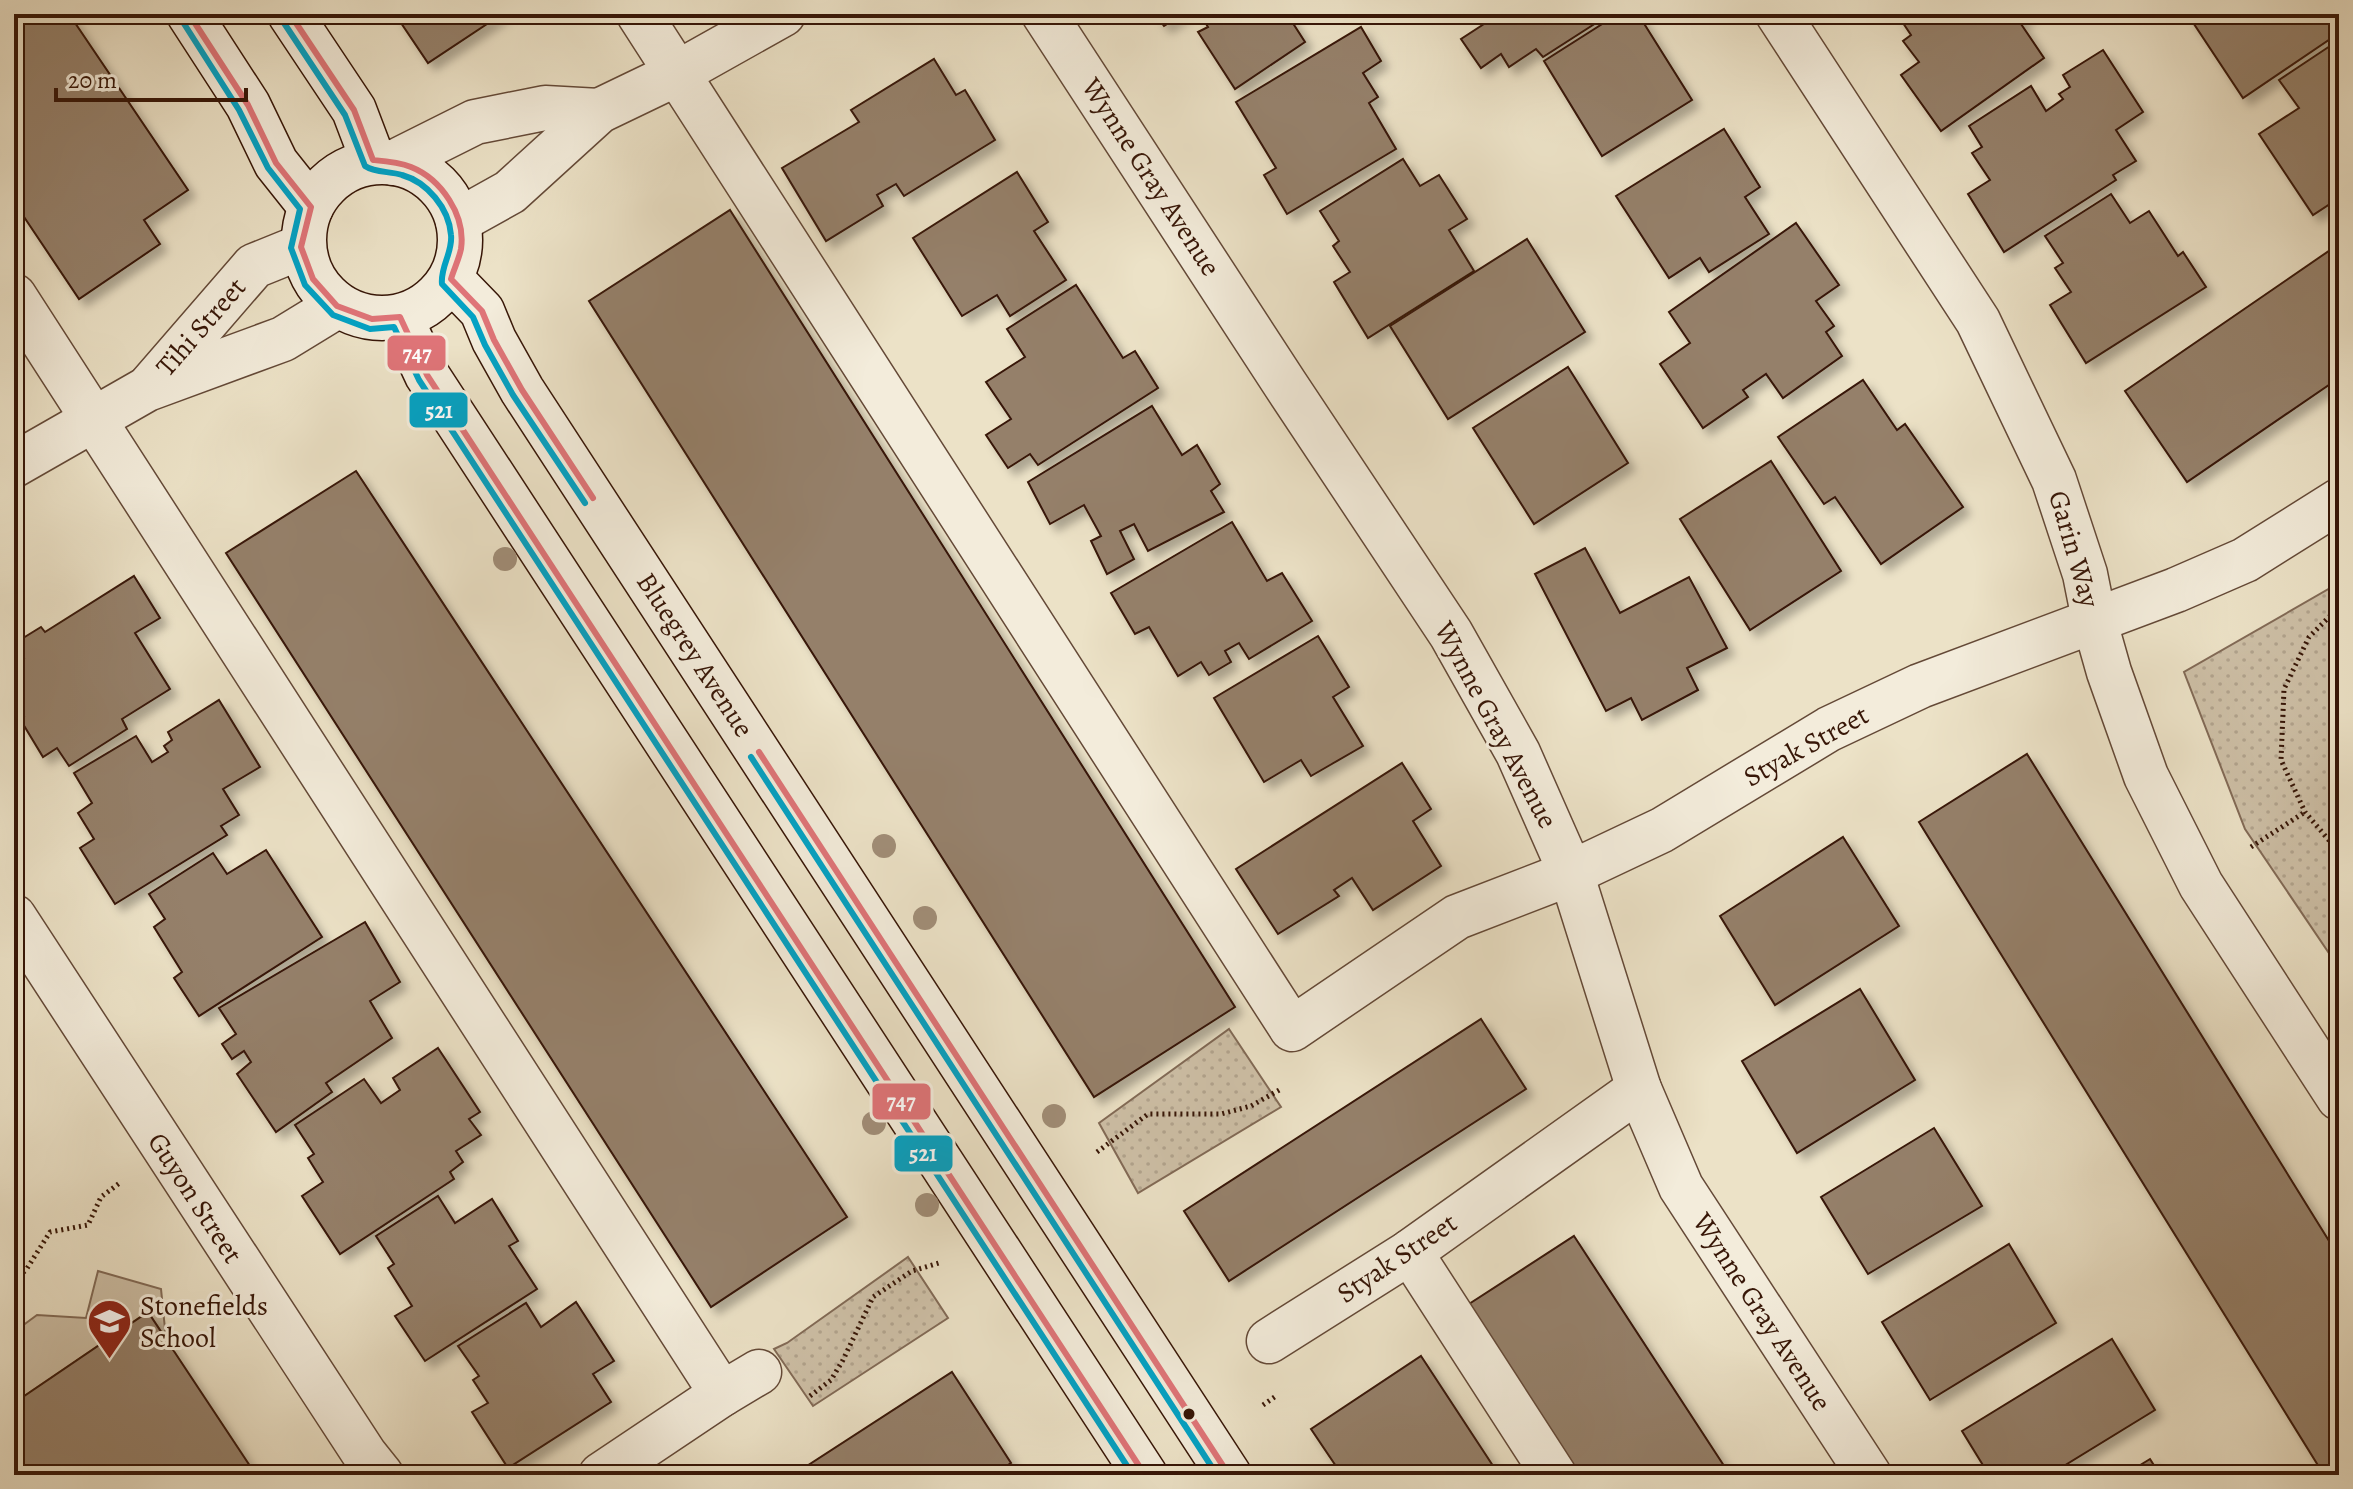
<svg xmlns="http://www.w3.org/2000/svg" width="2353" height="1489" font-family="Alegreya,serif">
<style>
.grass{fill:url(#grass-dots);stroke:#826a56;stroke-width:2}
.garden{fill:#cdbfa6;stroke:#826a56;stroke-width:2}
.building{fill:#95806b;stroke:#371607;stroke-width:2;filter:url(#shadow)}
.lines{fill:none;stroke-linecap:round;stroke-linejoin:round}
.street-casing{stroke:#644937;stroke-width:47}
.secondary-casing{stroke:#371607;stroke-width:47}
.path{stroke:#371607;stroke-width:5;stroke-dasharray:2 4;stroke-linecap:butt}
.street{stroke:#f3ecdb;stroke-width:44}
.secondary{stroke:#f3ecdb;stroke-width:44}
.bus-1-casing{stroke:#f3ecdb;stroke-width:12}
.bus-2-casing{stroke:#f3ecdb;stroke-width:12}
.bus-1{stroke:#df7478;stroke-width:6}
.bus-2{stroke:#03a2c4;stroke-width:6}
.tree{fill:#a18e78}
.bus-dot{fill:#371607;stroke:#f3ecdb;stroke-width:3}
.labels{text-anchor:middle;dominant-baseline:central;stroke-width:6;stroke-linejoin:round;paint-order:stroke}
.street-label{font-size:28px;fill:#371607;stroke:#f3ecdb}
.poi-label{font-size:28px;fill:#371607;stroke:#f3ecdb;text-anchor:start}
.line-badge{stroke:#f3ecdb;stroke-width:3}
.badge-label{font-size:22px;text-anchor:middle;font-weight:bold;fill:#fff}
</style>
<defs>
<pattern id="grass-dots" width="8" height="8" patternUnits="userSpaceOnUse" patternTransform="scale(2)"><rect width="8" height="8" fill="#cdbfa6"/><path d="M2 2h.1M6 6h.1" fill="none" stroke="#b1a38d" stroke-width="1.8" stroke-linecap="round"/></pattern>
<filter id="shadow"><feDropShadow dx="7" dy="7" stdDeviation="4" flood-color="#0004"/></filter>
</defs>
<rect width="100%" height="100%" fill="#ece2c7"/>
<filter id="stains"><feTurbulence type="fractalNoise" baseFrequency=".0025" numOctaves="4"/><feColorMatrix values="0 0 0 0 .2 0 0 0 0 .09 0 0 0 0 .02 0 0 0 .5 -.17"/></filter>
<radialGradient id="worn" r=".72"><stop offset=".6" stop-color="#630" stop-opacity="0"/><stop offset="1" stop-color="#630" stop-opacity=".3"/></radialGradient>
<g class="grass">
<path d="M2339 583V968L2245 829 2184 672Z"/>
<path d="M1229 1029 1281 1107 1138 1193 1099 1123Z"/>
<path d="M908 1257 948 1318 813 1406 774 1349 787 1343Z"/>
</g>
<path class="garden" d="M98 1271 161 1289 166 1339 148 1312 14 1403V1332L37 1315 86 1318Z"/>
<g class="building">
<path d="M14 14H69L188 190 144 220 160 244 79 299 14 202Z"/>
<path d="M395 14H502L428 63Z"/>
<path d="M1155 14H1183L1164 26Z"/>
<path d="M1200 14H1287L1305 42 1235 89 1198 32 1208 27Z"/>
<path d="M1481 14H1610L1543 57 1536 49 1509 67 1501 54 1481 68 1461 39 1487 22Z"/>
<path d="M1618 14H1638L1692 100 1602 156 1544 61Z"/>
<path d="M1897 14H2029L2019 21 2044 58 1941 131 1901 75 1919 62 1903 41 1911 35Z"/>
<path d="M2339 14V33L2243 98 2188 15Z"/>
<path d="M1361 27 1381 61 1363 73 1378 97 1369 103 1396 149 1287 214 1264 175 1276 168 1236 102Z"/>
<path d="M2339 40V198L2313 215 2259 134 2299 108 2279 80Z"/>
<path d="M2103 50 2143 112 2116 130 2136 161 2113 175 2116 180 2004 252 1968 194 1990 180 1972 153 1982 147 1969 126 2031 86 2046 111 2063 99 2059 94 2070 87 2063 75Z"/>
<path d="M934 59 956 95 965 90 995 140 904 196 896 184 877 195 883 206 826 241 782 168 859 122 851 110Z"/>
<path d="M1724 129 1760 187 1745 197 1769 234 1709 272 1700 258 1669 278 1616 196Z"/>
<path d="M1403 159 1420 186 1439 175 1467 219 1449 230 1474 271 1368 338 1334 282 1350 272 1333 246 1339 241 1320 211Z"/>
<path d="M1017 172 1048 222 1034 231 1066 280 1010 316 997 295 962 316 913 238Z"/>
<path d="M2111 194 2130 223 2149 211 2178 256 2183 252 2206 287 2086 363 2050 305 2071 292 2055 268 2063 263 2045 236Z"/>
<path d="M730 210 1235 1007 1094 1097 589 301Z"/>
<path d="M1796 223 1839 285 1816 301 1834 326 1826 332 1842 356 1783 398 1766 374 1743 390 1748 397 1703 428 1660 364 1690 343 1669 312Z"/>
<path d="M1527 239 1585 332 1448 419 1390 326Z"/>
<path d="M2339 244V378L2187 482 2125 391Z"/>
<path d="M1076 285 1123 358 1135 351 1158 388 1038 465 1030 454 1008 468 986 435 1011 419 986 382 1025 357 1007 329Z"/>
<path d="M1568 367 1628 463 1534 524 1473 428Z"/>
<path d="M1863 380 1897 430 1905 424 1963 507 1881 564 1835 497 1824 504 1778 437Z"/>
<path d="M1152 406 1182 455 1197 445 1220 484 1211 491 1224 512 1148 551 1134 524 1120 531 1134 559 1107 574 1091 541 1101 536 1084 505 1050 524 1028 482Z"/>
<path d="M1771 461 1841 571 1750 630 1680 519Z"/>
<path d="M356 471 847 1217 711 1307 226 553Z"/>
<path d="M1232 522 1267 581 1282 573 1312 621 1249 659 1239 643 1225 651 1231 662 1209 675 1201 662 1178 676 1149 627 1135 634 1111 593Z"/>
<path d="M1585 548 1620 613 1689 577 1727 648 1687 668 1698 690 1642 720 1631 698 1606 711 1535 574Z"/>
<path d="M134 576 160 618 135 633 170 689 122 719 127 729 69 766 57 748 43 757 20 719 24 716 17 703 23 700 14 685V665L24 658 15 643 41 627 45 632Z"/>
<path d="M1318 636 1349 687 1333 697 1363 746 1311 776 1301 760 1264 782 1214 698Z"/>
<path d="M219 700 260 767 223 789 239 815 221 826 227 835 115 904 80 848 94 839 78 813 92 803 74 773 136 736 152 762 168 752 164 746 172 740 168 732Z"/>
<path d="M2027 754 2339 1257V1475H2324L1919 822Z"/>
<path d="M1402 763 1431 809 1413 821 1441 866 1373 910 1352 878 1334 890 1339 896 1278 934 1236 869Z"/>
<path d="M1843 837 1899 926 1775 1005 1720 916Z"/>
<path d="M266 850 322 937 199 1016 174 978 182 972 154 927 165 919 149 894 213 853 227 874Z"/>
<path d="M365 922 400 982 370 1001 392 1038 326 1083 332 1092 276 1132 237 1074 251 1062 244 1051 232 1059 222 1044 236 1034 219 1008Z"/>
<path d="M1860 989 1915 1080 1797 1153 1742 1061Z"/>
<path d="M1481 1019 1526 1089 1229 1281 1184 1211Z"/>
<path d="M438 1048 480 1112 469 1119 481 1135 456 1151 463 1162 450 1172 454 1179 340 1254 302 1196 323 1182 308 1158 314 1154 295 1125 364 1079 381 1103 400 1090 393 1078Z"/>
<path d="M1934 1128 1982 1206 1868 1274 1821 1197Z"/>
<path d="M438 1196 455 1223 492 1199 518 1241 509 1246 537 1289 425 1361 395 1316 412 1306 388 1268 394 1264 376 1236Z"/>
<path d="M1574 1236 1730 1475H1580L1469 1304Z"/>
<path d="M2009 1244 2056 1323 1930 1400 1882 1322Z"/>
<path d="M576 1302 614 1361 593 1374 611 1402 508 1468 472 1412 488 1403 473 1380 479 1376 458 1346 526 1303 541 1327Z"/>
<path d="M148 1312 256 1475H14V1403Z"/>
<path d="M2112 1339 2155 1410 2049 1475H1989L1962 1431Z"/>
<path d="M1421 1356 1499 1475H1342L1311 1429Z"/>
<path d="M952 1372 1011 1463 992 1475H793Z"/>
<path d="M2150 1459 2160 1475H2124Z"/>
</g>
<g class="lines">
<defs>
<g id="street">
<path d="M639 14 1292 1029 1457 917 1571 873 1662 830 1829 729 1920 686 2176 590 2245 560 2339 501"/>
<path d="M1044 14 1285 384 1451 634 1518 753 1571 873 1639 1089 1681 1187 1869 1475"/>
<path d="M1778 14 1978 321 2054 480 2085 574 2094 619 2109 672 2146 776 2201 885 2339 1098"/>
<path d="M393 163 475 122 545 108 599 111"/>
<path d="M458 221 510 192 599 111 676 74 783 14"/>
<path d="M14 296 722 1394"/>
<path d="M151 385 254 266 301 247"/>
<path d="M14 465 147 389 283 339 337 306"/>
<path d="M14 917 365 1455 381 1475"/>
<path d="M1410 1252 1554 1475"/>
<path d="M1269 1341 1410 1252 1639 1089"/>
<path d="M601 1475 722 1394 759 1372"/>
</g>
<g id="secondary">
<path d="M189 14 248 105 276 163 311 207"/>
<path d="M290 14 354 110 373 160"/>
<circle cx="382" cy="240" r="78"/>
<path d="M451 279 482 311 494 340 522 390 1229 1475"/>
<path d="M400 317 427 375 1145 1475"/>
</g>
</defs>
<use href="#street" class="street-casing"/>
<use href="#secondary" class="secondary-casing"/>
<g class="path">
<path d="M2339 607 2309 637 2284 689 2281 760 2305 812 2339 852"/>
<path d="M2251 847 2305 812"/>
<path d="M1097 1152 1148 1114H1221L1251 1106 1281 1089"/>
<path d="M14 1280 26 1270 50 1232 88 1225 101 1197 121 1182"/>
<path d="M810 1396 831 1380 843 1360 873 1297 912 1271 939 1263"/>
<path d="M1263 1405 1276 1396"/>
</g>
<use href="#street" class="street"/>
<use href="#secondary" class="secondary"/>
<defs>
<g id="bus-1">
<path d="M189 14 248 105 276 163 311 207 301 247 313 279 337 306 372 319 400 317 427 375 1145 1475"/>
<path d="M290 14 354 110 373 160C385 161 399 162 411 167 441 179 466 215 461 249 459 259 454 269 451 279L482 311 494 340 522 390 593 498"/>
<path d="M759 752 1229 1475"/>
</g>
<g id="bus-2">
<path d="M181 19 239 110 268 168 300 209 291 248 305 285 333 315 370 329 394 327 419 380 1133 1475"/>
<path d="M282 20 345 115 365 166C375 173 390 171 402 175 427 182 449 208 451 235 453 252 440 267 442 284L473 317 485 345 513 395 585 503"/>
<path d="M751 757 1217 1475"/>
</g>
</defs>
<use href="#bus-1" class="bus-1-casing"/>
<use href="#bus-2" class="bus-2-casing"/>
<use href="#bus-1" class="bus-1"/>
<use href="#bus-2" class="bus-2"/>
</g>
<g class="tree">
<circle cx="505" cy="559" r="12"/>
<circle cx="884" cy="846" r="12"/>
<circle cx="925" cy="918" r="12"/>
<circle cx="1054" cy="1116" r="12"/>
<circle cx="874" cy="1123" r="12"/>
<circle cx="927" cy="1205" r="12"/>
</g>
<defs>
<symbol id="school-pin" viewBox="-11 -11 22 30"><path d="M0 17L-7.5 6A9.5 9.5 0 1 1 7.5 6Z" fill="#8f2418" stroke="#f3ecdb"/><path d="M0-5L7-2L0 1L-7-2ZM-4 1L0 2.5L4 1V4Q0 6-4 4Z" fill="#fff"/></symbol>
</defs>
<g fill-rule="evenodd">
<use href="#school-pin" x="84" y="1296" width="51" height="69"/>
</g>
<circle class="bus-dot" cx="1189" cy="1414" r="7"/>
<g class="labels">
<g class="street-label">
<text transform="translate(1151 177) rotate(57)">Wynne Gray Avenue</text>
<text transform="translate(201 327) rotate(-49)">Tihi Street</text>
<text transform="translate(2074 549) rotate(74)">Garin Way</text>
<text transform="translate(695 655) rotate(57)">Bluegrey Avenue</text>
<text transform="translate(1496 725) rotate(62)">Wynne Gray Avenue</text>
<text transform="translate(1806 746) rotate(-29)">Styak Street</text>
<text transform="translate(195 1198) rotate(57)">Guyon Street</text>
<text transform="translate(1397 1258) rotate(-34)">Styak Street</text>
<text transform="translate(1762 1312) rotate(57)">Wynne Gray Avenue</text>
</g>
<g class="poi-label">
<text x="140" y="1306">Stonefields<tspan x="140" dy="32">School</tspan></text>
</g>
</g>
<g class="line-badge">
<rect x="386" y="334" width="61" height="38" rx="8" fill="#df7478"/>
<rect x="408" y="391" width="61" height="38" rx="8" fill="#03a2c4"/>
<rect x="871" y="1082" width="61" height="39" rx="8" fill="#df7478"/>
<rect x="893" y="1134" width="61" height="39" rx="8" fill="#03a2c4"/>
</g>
<g class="badge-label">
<text x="417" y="361">747</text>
<text x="439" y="418">521</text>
<text x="901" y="1109">747</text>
<text x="923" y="1161">521</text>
</g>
<rect width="2353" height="1489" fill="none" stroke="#ece2c7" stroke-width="48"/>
<rect x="16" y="16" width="2321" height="1457" fill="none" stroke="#371607" stroke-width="4"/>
<rect x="24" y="24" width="2305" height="1441" fill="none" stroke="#371607" stroke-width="2"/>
<path d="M56 88v12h190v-12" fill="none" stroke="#371607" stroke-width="4"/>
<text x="68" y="88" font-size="24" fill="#371607" stroke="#f3ecdb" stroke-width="6" paint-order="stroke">20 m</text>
<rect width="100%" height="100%" filter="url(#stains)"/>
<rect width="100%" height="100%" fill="url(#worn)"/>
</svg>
